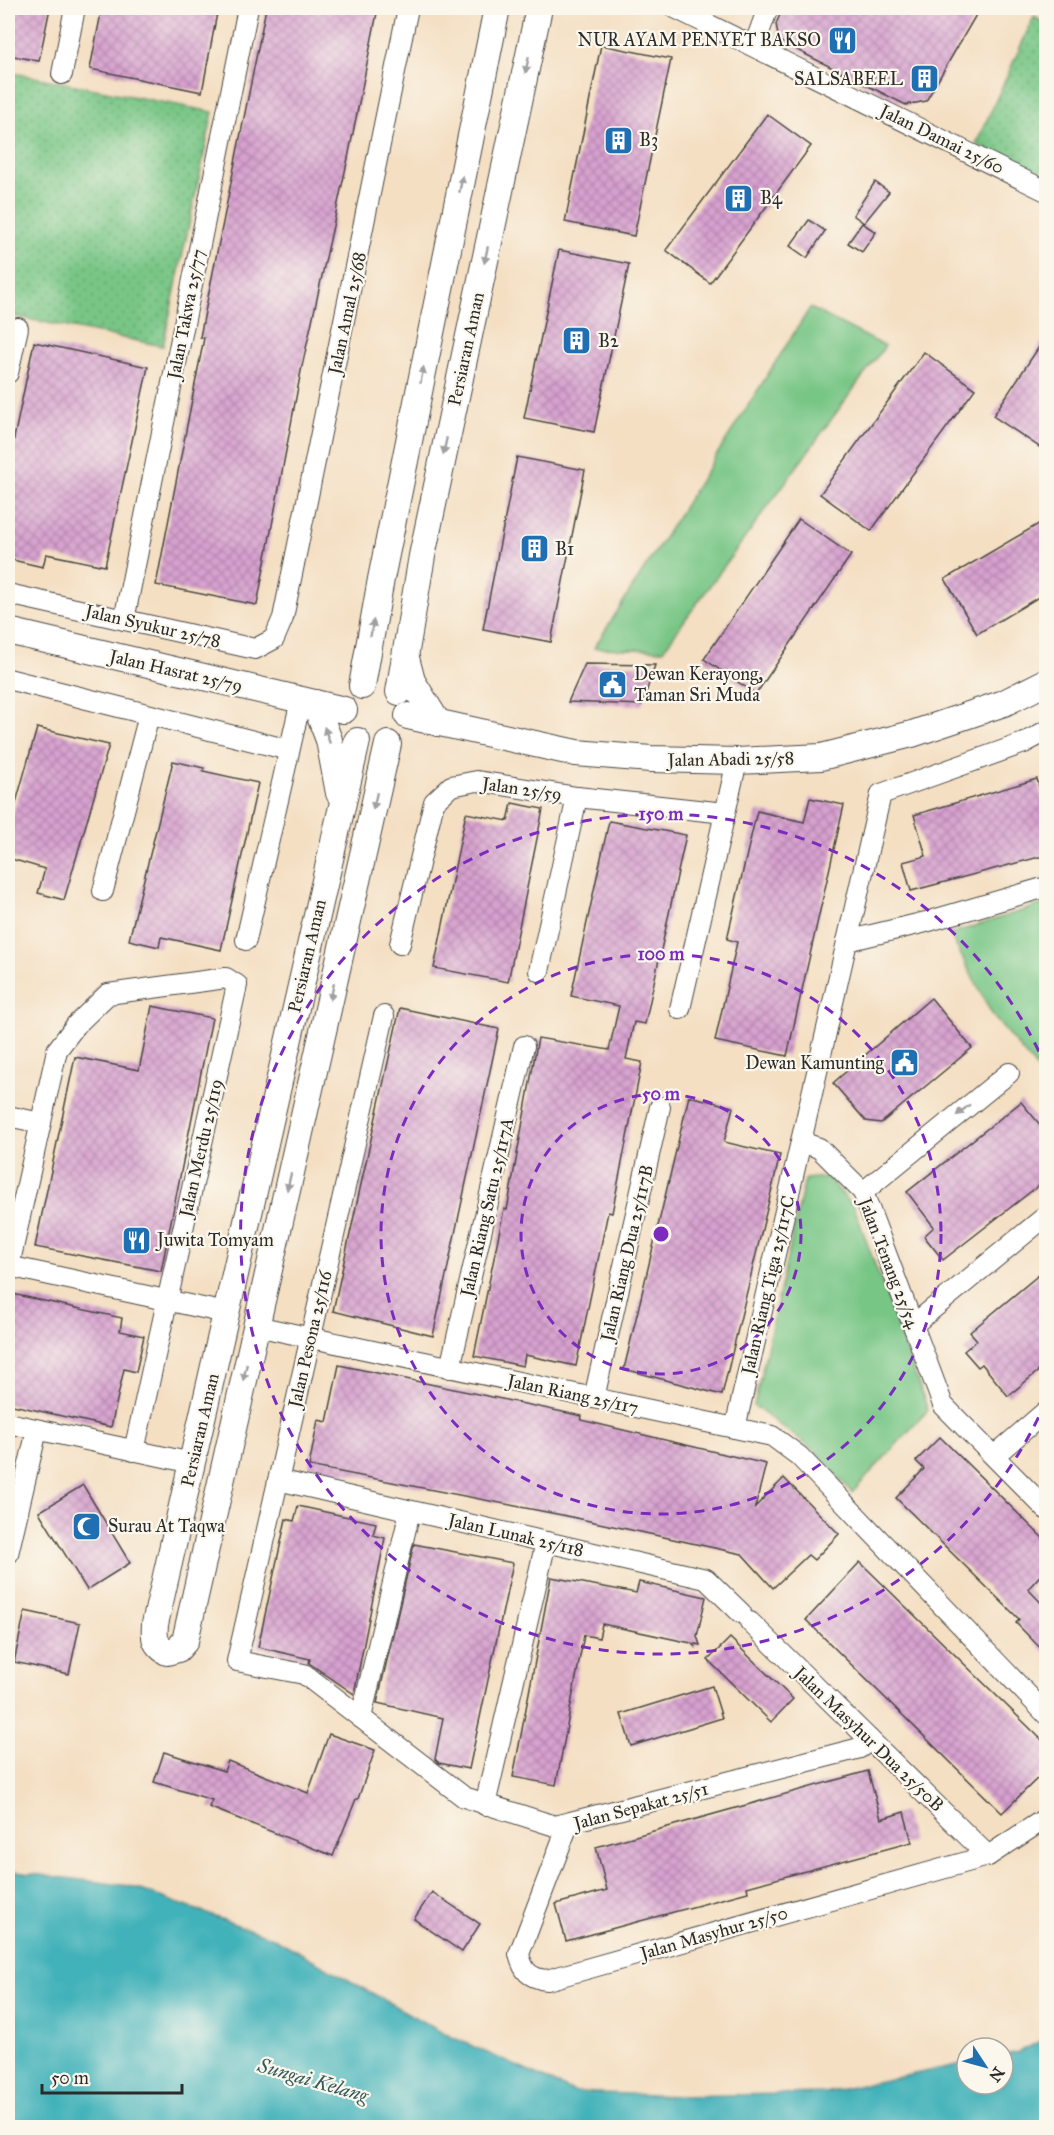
<svg xmlns="http://www.w3.org/2000/svg" width="1054" height="2135" font-family="'IM FELL Great Primer',serif">
<style>
.grass{fill:url(#grass-dots);stroke:#527858;stroke-width:1.5}
.park{fill:#78c686;stroke:#527858;stroke-width:1.5}
.water{fill:#42b2ba;stroke:#366e72;stroke-width:1.5}
.building{fill:url(#building-cross-hatch)}
.lines{fill:none;stroke-linecap:round;stroke-linejoin:round}
.minor-casing{stroke:#494642;stroke-width:22}
.tertiary-casing{stroke:#494642;stroke-width:28}
.minor{stroke:#fff;stroke-width:20}
.tertiary{stroke:#fff;stroke-width:26}
.oneway{fill:#a0a0a0}
.ring{fill:none;stroke:#7b2cbf;stroke-width:3;stroke-dasharray:10 8}
.labels{text-anchor:middle;dominant-baseline:central;stroke-width:4.5;stroke-linejoin:round;paint-order:stroke}
.poi-label{font-size:18px;fill:#2b2b2b;stroke:#fbf7ec;text-anchor:start}
.street-label{font-size:18px;fill:#2b2b2b;stroke:#fbf7ec}
.water-label{font-size:20px;font-style:italic;fill:#335a5d;stroke:#fbf7ec}
.centre{fill:#7b2cbf;stroke:#fbf7ec;stroke-width:3}
.ring-label{font-size:18px;text-anchor:middle;font-weight:bold;fill:#7b2cbf;stroke:#fbf7ec;stroke-width:4.5;stroke-linejoin:round;paint-order:stroke}
</style>
<defs>
<pattern id="grass-dots" width="8" height="8" patternUnits="userSpaceOnUse" patternTransform="scale(1.5)"><rect width="8" height="8" fill="#78c686"/><path d="M2 2h.1M6 6h.1" fill="none" stroke="#63a16e" stroke-width="1.8" stroke-linecap="round"/></pattern>
<pattern id="building-cross-hatch" width="8" height="8" patternUnits="userSpaceOnUse" patternTransform="scale(1.5)"><rect width="8" height="8" fill="#d8a2d0"/><path d="M0 0l8 8M0 8l8-8" fill="none" stroke="#af84a9"/></pattern>
</defs>
<rect width="100%" height="100%" fill="#fbf7ec"/>
<filter id="ink" filterUnits="userSpaceOnUse"><feTurbulence type="fractalNoise" baseFrequency=".0167" numOctaves="2"/><feDisplacementMap in="SourceGraphic" scale="12" xChannelSelector="R" yChannelSelector="G"/><feConvolveMatrix kernelMatrix="1 2 1 2 8 2 1 2 1" color-interpolation-filters="sRGB"/></filter>
<filter id="wash" filterUnits="userSpaceOnUse"><feTurbulence type="fractalNoise" baseFrequency=".008" numOctaves="4" result="noise"/><feDisplacementMap in="SourceGraphic" scale="24" xChannelSelector="R" yChannelSelector="G"/><feGaussianBlur stdDeviation="1.35" result="paint"/><feColorMatrix in="noise" values="0 0 0 0 0 0 0 0 0 0 0 0 0 0 0 0 0 1.4 0 .05"/><feComposite in="paint" operator="in"/></filter>
<g filter="url(#wash)">
<rect width="100%" height="100%" fill="#f4dfc3"/>
<g class="grass">
<path d="M1034 17 1046 24V162L1039 176 976 144Z"/>
<path d="M8 72 213 112 163 346 8 315Z"/>
</g>
<g class="park">
<path d="M810 308 885 346 663 650 594 648Z"/>
<path d="M1046 903V1080L993 1016 950 934Z"/>
<path d="M827 1177 854 1207 928 1410 852 1493 816 1452 754 1406 805 1179Z"/>
</g>
<path class="water" d="M8 1871 130 1886 276 1939 441 2032 574 2092 680 2096 824 2093 967 2063V2084H1003V2055L1019 2052 1046 2038V2127H8Z"/>
<g id="blocks">
<g class="building">
<path d="M8 8H50L39 61 8 55Z"/>
<path d="M102 8H218L202 92 90 69Z"/>
<path d="M266 8H378L348 158 301 371 257 605 156 585 204 338 200 337Z"/>
<path d="M783 8H980L926 101 906 105 779 41 776 24Z"/>
<path d="M601 45 671 59 634 236 565 222Z"/>
<path d="M767 114 811 146 710 283 666 250Z"/>
<path d="M875 182 889 192 864 223 853 215Z"/>
<path d="M809 220 825 231 807 258 790 246Z"/>
<path d="M862 223 876 232 862 252 848 243Z"/>
<path d="M559 250 629 264 594 432 524 418Z"/>
<path d="M1047 335V452L993 416Z"/>
<path d="M34 342 148 367 105 566 46 554 43 567 8 559V467Z"/>
<path d="M924 352 975 389 871 531 820 494Z"/>
<path d="M517 457 585 470 551 642 483 629Z"/>
<path d="M799 519 851 555 756 694 704 659Z"/>
<path d="M1047 519V592L977 634 945 579Z"/>
<path d="M585 664 655 665 642 705 568 702Z"/>
<path d="M37 728 109 745 64 900 38 893 45 869 8 858V831Z"/>
<path d="M173 761 204 768 203 771 258 783 221 950 161 937 159 947 129 940Z"/>
<path d="M1037 779 1047 814V855L911 891 903 862 926 856 914 815Z"/>
<path d="M810 798 844 805 787 1056 715 1041 737 942 727 939 757 811 804 822Z"/>
<path d="M512 803 543 809 508 982 434 968 466 813 508 821Z"/>
<path d="M609 821 686 835 645 1024 634 1022 626 1059 642 1062 612 1213 608 1212 576 1366 525 1355 523 1366 474 1356 504 1209 507 1210 538 1038 609 1050 619 1006 571 996Z"/>
<path d="M931 998 972 1048 881 1123 866 1121 833 1083Z"/>
<path d="M152 1006 212 1018 161 1271 35 1247 75 1057 139 1070Z"/>
<path d="M400 1008 499 1029 433 1336 333 1311Z"/>
<path d="M689 1096 733 1107 724 1142 780 1155 722 1395 624 1369Z"/>
<path d="M1021 1102 1047 1133V1179L943 1260 924 1236 934 1227 907 1192Z"/>
<path d="M1047 1268V1364L1008 1396 982 1364 978 1367 964 1351 977 1340 970 1332Z"/>
<path d="M8 1293 122 1318 120 1331 144 1336 136 1372 124 1369 111 1427 8 1404Z"/>
<path d="M339 1365 582 1416 581 1420 766 1464 755 1507 784 1478 839 1534 814 1560 808 1555 773 1588 742 1554 562 1515 309 1466 318 1420 327 1422Z"/>
<path d="M940 1437 1047 1542V1568L1028 1589 1047 1609V1655L1016 1623 1019 1619 896 1498 924 1469 916 1461Z"/>
<path d="M83 1485 130 1563 87 1590 39 1512Z"/>
<path d="M298 1506 376 1523 373 1535 385 1538 354 1694 309 1663 310 1659 258 1647 286 1519 294 1521Z"/>
<path d="M414 1544 513 1563 469 1769 439 1763 435 1759 443 1718 377 1703Z"/>
<path d="M860 1562 1047 1745V1769L1002 1813 806 1620Z"/>
<path d="M551 1577 636 1593 639 1582 706 1597 697 1636 700 1645 695 1644V1647L691 1643 602 1624 599 1638 584 1635 556 1785 513 1777Z"/>
<path d="M25 1611 80 1623 69 1674 14 1662Z"/>
<path d="M730 1638 793 1699 771 1722 708 1660Z"/>
<path d="M712 1686 722 1718 631 1746 621 1714Z"/>
<path d="M329 1734 375 1750 358 1799H356L333 1856 209 1807 212 1800 154 1782 164 1752 224 1771 228 1761 308 1793Z"/>
<path d="M868 1771 881 1819 904 1812 912 1842 747 1887 748 1892 566 1941 556 1904 607 1890 596 1847Z"/>
<path d="M432 1892 480 1924 462 1952 414 1919Z"/>
</g>
</g>
</g>
<g filter="url(#ink)">
<use href="#blocks" fill-opacity="0" stroke="#494642" stroke-width="1.5"/>
<g class="lines">
<defs>
<g id="minor">
<path d="M675 8 1046 191"/>
<path d="M754 46 768 8"/>
<path d="M62 74 75 8"/>
<path d="M8 373 18 328"/>
<path d="M8 594 255 649 274 639 283 618 408 8"/>
<path d="M124 620 248 8"/>
<path d="M8 679 289 750"/>
<path d="M103 891 149 715"/>
<path d="M246 940 301 700"/>
<path d="M847 941 926 922 1046 887"/>
<path d="M400 944 434 802 451 786 477 781 577 797 725 813"/>
<path d="M539 971 577 797"/>
<path d="M680 1009 737 761"/>
<path d="M384 1016 237 1661 304 1674 464 1797 555 1826 860 1748 869 1739"/>
<path d="M8 1116 41 1123"/>
<path d="M801 1142 819 1148 863 1192 943 1405 1046 1509"/>
<path d="M863 1192 1009 1073"/>
<path d="M8 1266 226 1313"/>
<path d="M9 1266 57 1050 76 1025 108 994 226 978 237 985 134 1451"/>
<path d="M913 1325 1046 1216"/>
<path d="M256 1326 772 1436 799 1456 1046 1714"/>
<path d="M450 1368 524 1046"/>
<path d="M594 1398 660 1107"/>
<path d="M8 1423 192 1463"/>
<path d="M735 1428 881 794 1024 743 1046 731"/>
<path d="M994 1456 1046 1411"/>
<path d="M278 1480 706 1579 741 1613"/>
<path d="M8 1554 37 1430"/>
<path d="M750 1622 988 1856"/>
<path d="M361 1718 410 1511"/>
<path d="M485 1805 546 1542"/>
<path d="M568 1825 519 1954C523 1971 529 1978 547 1980L988 1856 1046 1818"/>
</g>
<g id="tertiary">
<path d="M8 631 344 710"/>
<path d="M406 658 412 681 438 723"/>
<path d="M362 686 381 579 497 8"/>
<path d="M399 692 422 556 539 8"/>
<path d="M315 703 329 740 339 793"/>
<path d="M408 716 576 753 651 759 737 761 821 757 912 734 1004 703 1046 682"/>
<path d="M357 741 155 1624C154 1638 154 1644 167 1652L178 1649 185 1641 388 744"/>
</g>
</defs>
<use href="#minor" class="minor-casing"/>
<use href="#tertiary" class="tertiary-casing"/>
<use href="#minor" class="minor"/>
<use href="#tertiary" class="tertiary"/>
</g>
<defs><path id="oneway-solid" d="M-6-.8H1V-3.2L6.5 0L1 3.2V.8H-6Z" transform="scale(1.5)"/></defs>
<g class="oneway">
<use href="#oneway-solid" transform="translate(527 65) rotate(102)"/>
<use href="#oneway-solid" transform="translate(461 184) rotate(-79)"/>
<use href="#oneway-solid" transform="translate(486 255) rotate(102)"/>
<use href="#oneway-solid" transform="translate(422 375) rotate(-79)"/>
<use href="#oneway-solid" transform="translate(445 446) rotate(102)"/>
<use href="#oneway-solid" transform="translate(372 628) rotate(-80)"/>
<use href="#oneway-solid" transform="translate(327 735) rotate(-109)"/>
<use href="#oneway-solid" transform="translate(375 801) rotate(103)"/>
<use href="#oneway-solid" transform="translate(332 992) rotate(103)"/>
<use href="#oneway-solid" transform="translate(963 1110) rotate(141)"/>
<use href="#oneway-solid" transform="translate(289 1182) rotate(103)"/>
<use href="#oneway-solid" transform="translate(245 1372) rotate(103)"/>
</g>
</g>
<g class="ring">
<circle cx="661" cy="1234" r="140"/>
<circle cx="661" cy="1234" r="280"/>
<path d="M1046 1401A420 420 0 1 1 1046 1067"/>
</g>
<defs>
<symbol id="restaurant-square" viewBox="-11 -11 22 22"><rect x="-9" y="-9" width="18" height="18" rx="4" fill="#1f6fb2" stroke="#fbf7ec"/><path d="M-5-6h1v4h1v-4h1v4h1v-4h1v5L-1.5 .5V6h-2V.5L-5-1ZM5-6V6H3V1.5H1.5Q1.5-4 5-6Z" fill="#fff"/></symbol>
<symbol id="building-square" viewBox="-11 -11 22 22"><rect x="-9" y="-9" width="18" height="18" rx="4" fill="#1f6fb2" stroke="#fbf7ec"/><path d="M-4-6H4V6H1V3H-1V6H-4ZM-2.5-4.3h1.7v1.8h-1.7ZM.8-4.3h1.7v1.8H.8ZM-2.5-1h1.7V.8h-1.7ZM.8-1h1.7V.8H.8Z" fill="#fff"/></symbol>
<symbol id="civic-square" viewBox="-11 -11 22 22"><rect x="-9" y="-9" width="18" height="18" rx="4" fill="#1f6fb2" stroke="#fbf7ec"/><path d="M-.6-6.5H3V-4.5H.6V-3L4-1V1h2V6H-6V1h2V-1L-.6-3ZM-1.2 2.5V6h2.4V2.5Z" fill="#fff"/></symbol>
<symbol id="mosque-square" viewBox="-11 -11 22 22"><rect x="-9" y="-9" width="18" height="18" rx="4" fill="#1f6fb2" stroke="#fbf7ec"/><path d="M3.5-4.9A6 6 0 1 0 3.5 4.9A5 5 0 1 1 3.5-4.9Z" fill="#fff"/></symbol>
</defs>
<g fill-rule="evenodd">
<use href="#restaurant-square" x="826" y="24" width="33" height="33"/>
<use href="#building-square" x="908" y="62" width="33" height="33"/>
<use href="#building-square" x="602" y="124" width="33" height="33"/>
<use href="#building-square" x="722" y="182" width="33" height="33"/>
<use href="#building-square" x="560" y="324" width="33" height="33"/>
<use href="#building-square" x="518" y="532" width="33" height="33"/>
<use href="#civic-square" x="596" y="668" width="33" height="33"/>
<use href="#civic-square" x="888" y="1046" width="33" height="33"/>
<use href="#restaurant-square" x="120" y="1224" width="33" height="33"/>
<use href="#mosque-square" x="70" y="1510" width="33" height="33"/>
</g>
<g class="labels">
<g class="poi-label">
<text x="821" y="40" text-anchor="end">NUR AYAM PENYET BAKSO</text>
<text x="903" y="79" text-anchor="end">SALSABEEL</text>
<text x="639" y="140">B3</text>
<text x="760" y="198">B4</text>
<text x="598" y="341">B2</text>
<text x="555" y="549">B1</text>
<text x="634" y="674">Dewan Kerayong,<tspan x="634" dy="21">Taman Sri Muda</tspan></text>
<text x="884" y="1063" text-anchor="end">Dewan Kamunting</text>
<text x="157" y="1240">Juwita Tomyam</text>
<text x="108" y="1526">Surau At Taqwa</text>
</g>
<g class="street-label">
<text transform="translate(942 139) rotate(26)">Jalan Damai 25/60</text>
<text transform="translate(347 313) rotate(-78)">Jalan Amal 25/68</text>
<text transform="translate(186 314) rotate(-79)">Jalan Takwa 25/77</text>
<text transform="translate(466 349) rotate(-78)">Persiaran Aman</text>
<text transform="translate(153 626) rotate(13)">Jalan Syukur 25/78</text>
<text transform="translate(176 671) rotate(13)">Jalan Hasrat 25/79</text>
<text transform="translate(731 759) rotate(-1)">Jalan Abadi 25/58</text>
<text transform="translate(522 789) rotate(8)">Jalan 25/59</text>
<text transform="translate(307 956) rotate(-77)">Persiaran Aman</text>
<text transform="translate(201 1148) rotate(-77)">Jalan Merdu 25/119</text>
<text transform="translate(487 1207) rotate(-77)">Jalan Riang Satu 25/117A</text>
<text transform="translate(627 1253) rotate(-77)">Jalan Riang Dua 25/117B</text>
<text transform="translate(889 1263) rotate(69)">Jalan Tenang 25/54</text>
<text transform="translate(768 1285) rotate(-77)">Jalan Riang Tiga 25/117C</text>
<text transform="translate(310 1339) rotate(-77)">Jalan Pesona 25/116</text>
<text transform="translate(573 1394) rotate(12)">Jalan Riang 25/117</text>
<text transform="translate(200 1430) rotate(-77)">Persiaran Aman</text>
<text transform="translate(516 1535) rotate(13)">Jalan Lunak 25/118</text>
<text transform="translate(869 1739) rotate(44)">Jalan Masyhur Dua 25/50B</text>
<text transform="translate(641 1806) rotate(-15)">Jalan Sepakat 25/51</text>
<text transform="translate(714 1933) rotate(-16)">Jalan Masyhur 25/50</text>
</g>
<g class="water-label">
<text transform="translate(313 2080) rotate(16)">Sungai Kelang</text>
</g>
</g>
<circle cx="661" cy="1234" r="9" class="centre"/>
<g class="ring-label">
<text x="661" y="820">150 m</text>
<text x="661" y="960">100 m</text>
<text x="661" y="1100">50 m</text>
</g>
<rect width="1054" height="2135" fill="none" stroke="#fbf7ec" stroke-width="30"/>
<g transform="translate(985 2066) rotate(126)"><circle r="28" fill="#fbf7ec" stroke="#a8a59f" stroke-width="1.5"/>
<path d="M0-4.5L10 22L0 15L-10 22Z" fill="#1f6fb2"/>
<text y="-9" font-size="16" font-weight="bold" text-anchor="middle" fill="#2b2b2b">N</text>
</g>
<path d="M42 2084v9h140v-9" fill="none" stroke="#2b2b2b" stroke-width="3"/>
<text x="51" y="2084" font-size="18" fill="#2b2b2b" stroke="#fbf7ec" stroke-width="4.5" paint-order="stroke">50 m</text>
</svg>
